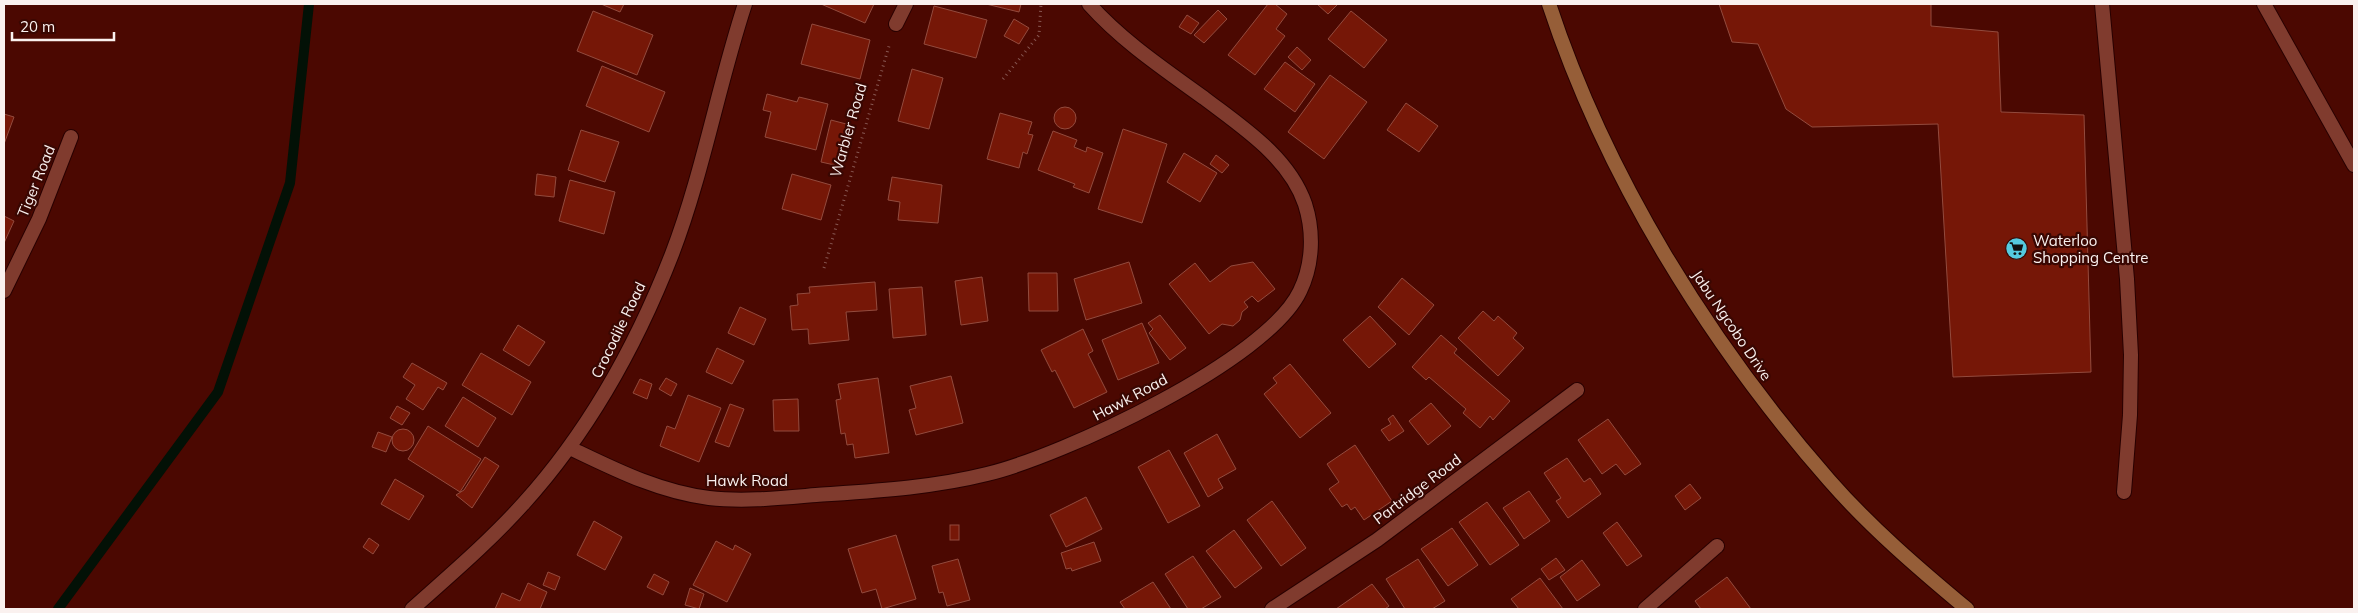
<svg xmlns="http://www.w3.org/2000/svg" width="2358" height="613" font-family="Mulish,sans-serif">
<style>
.lines{fill:none;stroke-linecap:round;stroke-linejoin:round}
.stream{stroke:#031106;stroke-width:10}
.building{fill:#761707;stroke:#934b3e}
.service-casing{stroke:#280000;stroke-width:16}
.minor-casing{stroke:#280000;stroke-width:16}
.secondary-casing{stroke:#280000;stroke-width:16}
.path{stroke:#875752;stroke-width:3;stroke-dasharray:1 4;stroke-linecap:butt}
.service{stroke:#803b2e;stroke-width:14}
.minor{stroke:#803b2e;stroke-width:14}
.secondary{stroke:#965e38;stroke-width:14}
.labels{text-anchor:middle;dominant-baseline:central;stroke-width:4.5;stroke-linejoin:round;paint-order:stroke}
.street-label{font-size:15px;fill:#faf1ef;stroke:#390702}
.poi-label{font-size:15px;fill:#faf1ef;stroke:#390702;text-anchor:start}
</style>
<rect width="100%" height="100%" fill="#4b0801"/>
<g class="lines">
<path class="stream" d="M58 609 218 392 290 183 309 4"/>
</g>
<g class="building">
<path d="M601 4H624L620 12Z"/>
<path d="M821 4H874L865 23Z"/>
<path d="M986 4H1021L1019 12Z"/>
<path d="M1268 4H1275L1287 14 1276 29 1285 36 1255 75 1228 55Z"/>
<path d="M1317 4H1338L1328 14Z"/>
<path d="M1719 4H1931V26L1998 32 2001 112 2084 115 2091 372 1953 377 1938 124 1812 127 1786 109 1758 44 1732 42Z"/>
<path d="M934 6 987 20 976 58 924 44Z"/>
<path d="M1218 10 1227 19 1204 43 1194 35Z"/>
<path d="M593 11 653 35 637 75 577 51Z"/>
<path d="M1351 11 1387 40 1364 68 1328 39Z"/>
<path d="M1187 15 1199 23 1191 34 1179 27Z"/>
<path d="M1014 19 1029 28 1019 44 1004 36Z"/>
<path d="M812 24 870 40 860 79 801 64Z"/>
<path d="M1297 47 1311 60 1302 70 1288 57Z"/>
<path d="M1285 62 1315 84 1295 112 1264 89Z"/>
<path d="M602 66 665 92 649 132 586 106Z"/>
<path d="M912 69 943 78 929 129 898 121Z"/>
<path d="M1330 75 1367 102 1324 159 1288 132Z"/>
<path d="M767 94 797 102 799 97 828 104 816 150 765 137 771 112 763 110Z"/>
<path d="M1406 103 1438 126 1419 152 1387 130Z"/>
<circle cx="1065" cy="118" r="11"/>
<path d="M1000 113 1032 122 1028 134 1033 135 1027 154 1023 152 1019 168 987 159Z"/>
<path d="M4 114 14 117 4 144Z"/>
<path d="M831 120 850 125 839 166 821 162Z"/>
<path d="M1123 129 1167 144 1142 223 1098 209Z"/>
<path d="M581 130 619 142 605 182 568 170Z"/>
<path d="M1053 131 1077 140 1074 147 1086 152 1087 147 1103 153 1089 193 1073 187 1075 184 1038 170Z"/>
<path d="M1184 153 1217 173 1200 202 1167 182Z"/>
<path d="M1216 155 1229 165 1222 173 1210 164Z"/>
<path d="M537 174 556 177 554 197 535 195Z"/>
<path d="M792 174 831 185 821 220 782 209Z"/>
<path d="M892 177 942 185 938 223 898 220 900 202 888 200Z"/>
<path d="M570 180 615 192 604 234 559 221Z"/>
<path d="M4 216 14 221 4 243Z"/>
<path d="M1129 262 1142 303 1086 320 1074 279Z"/>
<path d="M1253 262 1275 289 1258 302 1252 296 1244 302 1248 307 1242 312 1240 320 1233 326 1222 324 1209 334 1169 284 1195 263 1210 282 1231 266Z"/>
<path d="M1028 273H1057L1058 311H1029Z"/>
<path d="M982 277 988 321 961 325 955 281Z"/>
<path d="M1402 278 1434 305 1409 335 1378 307Z"/>
<path d="M875 282 877 310 846 312 849 340 809 344 808 329 792 330 790 306 798 305 797 294 810 293 809 287Z"/>
<path d="M922 287 926 335 893 338 889 289Z"/>
<path d="M740 307 766 319 754 345 728 333Z"/>
<path d="M1483 311 1494 321 1498 316 1517 333 1513 338 1524 348 1498 376 1458 338Z"/>
<path d="M1160 315 1186 348 1170 360 1149 333 1153 329 1148 323Z"/>
<path d="M1370 316 1396 344 1369 368 1343 340Z"/>
<path d="M1142 323 1159 363 1118 380 1102 340Z"/>
<path d="M518 325 545 342 529 366 503 350Z"/>
<path d="M1083 329 1093 351 1088 354 1107 392 1074 408 1055 370 1052 372 1041 350Z"/>
<path d="M1441 335 1457 349 1454 353 1510 401 1493 420 1490 416 1480 428 1463 413 1466 409 1429 377 1426 380 1412 367Z"/>
<path d="M717 348 744 361 732 384 706 372Z"/>
<path d="M481 353 531 382 512 415 462 385Z"/>
<path d="M412 363 447 383 443 390 438 387 423 410 406 399 415 385 403 377Z"/>
<path d="M1290 364 1331 413 1300 438 1264 394 1277 383 1273 378Z"/>
<path d="M951 376 963 423 916 435 909 410 916 408 910 386Z"/>
<path d="M666 378 677 384 671 396 659 389Z"/>
<path d="M878 378 889 453 855 458 853 444 847 445 845 433 841 434 836 400 841 399 838 384Z"/>
<path d="M640 379 652 384 647 399 633 393Z"/>
<path d="M688 395 721 408 699 462 660 446 667 426 675 429Z"/>
<path d="M463 397 496 418 478 447 445 426Z"/>
<path d="M798 399 799 431H774L773 400Z"/>
<path d="M1431 403 1451 426 1428 445 1409 421Z"/>
<path d="M730 404 744 409 729 447 715 442Z"/>
<path d="M397 406 410 413 402 425 390 418Z"/>
<path d="M1393 415 1404 431 1389 441 1381 430 1391 424 1388 419Z"/>
<path d="M1608 419 1641 464 1625 475 1616 464 1602 474 1578 440Z"/>
<path d="M428 426 481 459 460 492 408 459Z"/>
<circle cx="403" cy="440" r="11"/>
<path d="M378 432 392 437 386 452 372 447Z"/>
<path d="M1217 434 1236 469 1218 479 1223 488 1208 497 1184 453Z"/>
<path d="M1355 445 1392 501 1364 520 1355 507 1351 510 1347 504 1342 507 1329 489 1339 482 1327 464Z"/>
<path d="M1169 450 1200 506 1168 523 1138 467Z"/>
<path d="M485 457 499 466 472 508 456 495 464 490Z"/>
<path d="M1567 458 1584 482 1590 478 1601 494 1568 518 1556 501 1561 498 1544 473Z"/>
<path d="M395 479 424 496 409 520 381 504Z"/>
<path d="M1690 484 1701 498 1685 510 1675 496Z"/>
<path d="M1529 491 1550 521 1524 539 1503 508Z"/>
<path d="M1086 497 1102 529 1066 547 1050 515Z"/>
<path d="M1272 501 1306 548 1281 566 1247 520Z"/>
<path d="M1487 502 1519 545 1490 565 1459 522Z"/>
<path d="M594 521 622 537 605 570 577 555Z"/>
<path d="M1617 522 1642 556 1627 566 1603 533Z"/>
<rect x="950" y="525" width="9" height="15"/>
<path d="M1452 528 1478 565 1448 586 1421 549Z"/>
<path d="M1234 530 1262 568 1235 588 1206 551Z"/>
<path d="M896 535 916 599 882 609 876 589 862 593 848 549Z"/>
<path d="M369 538 379 545 373 554 363 547Z"/>
<path d="M716 541 733 550 735 545 751 554 727 602 693 585Z"/>
<path d="M1094 542 1101 561 1072 571 1071 568 1066 569 1061 553Z"/>
<path d="M1193 556 1221 597 1201 609H1188L1165 574Z"/>
<path d="M1556 558 1565 570 1549 580 1541 569Z"/>
<path d="M958 559 970 600 947 606 943 592 939 593 932 566Z"/>
<path d="M1418 559 1445 601 1432 609H1405L1386 579Z"/>
<path d="M1582 560 1600 585 1577 601 1560 577Z"/>
<path d="M548 572 560 577 555 590 543 585Z"/>
<path d="M654 574 669 582 663 595 647 587Z"/>
<path d="M1727 577 1751 609H1701L1695 601Z"/>
<path d="M1540 578 1563 609H1519L1511 599Z"/>
<path d="M1153 582 1171 609H1125L1120 602Z"/>
<path d="M528 583 547 592 540 609H495L502 593 520 601Z"/>
<path d="M1372 584 1389 606 1385 609H1336Z"/>
<path d="M690 588 704 594 699 609 685 605Z"/>
</g>
<g class="lines">
<defs>
<g id="service">
<path d="M2102 4 2127 279 2131 355 2130 415 2124 492"/>
<path d="M2264 4 2354 165"/>
</g>
<g id="minor">
<path d="M896 24 906 4"/>
<path d="M4 291 39 219 71 137"/>
<path d="M570 448C614 469 659 492 709 498 744 502 781 498 816 495 873 491 931 488 987 474 1062 456 1267 361 1300 291 1313 264 1314 232 1305 204 1289 157 1242 127 1204 98 1164 69 1122 41 1089 4"/>
<path d="M412 609C450 575 490 541 524 503 589 431 637 344 672 254 703 173 718 86 745 4"/>
<path d="M1272 609 1377 540 1577 390"/>
<path d="M1645 609 1717 546"/>
</g>
<path id="secondary" d="M1549 4C1606 177 1709 343 1829 480 1870 527 1919 569 1967 609"/>
</defs>
<use href="#service" class="service-casing"/>
<use href="#minor" class="minor-casing"/>
<use href="#secondary" class="secondary-casing"/>
<g class="path">
<path d="M1003 79 1039 35 1041 4"/>
<path d="M824 268 889 46"/>
</g>
<use href="#service" class="service"/>
<use href="#minor" class="minor"/>
<use href="#secondary" class="secondary"/>
</g>
<defs>
<symbol id="supermarket-disc" viewBox="-11 -11 22 22"><circle r="9.5" fill="#55cadf" stroke="#390702"/><path d="M-6-5.5h2.5l.6 2H6L4.5 2H-2.5L-4.4-4H-6ZM-1.5 3.2a1.3 1.3 0 1 0 .1 0ZM3 3.2a1.3 1.3 0 1 0 .1 0Z" fill="#111"/></symbol>
</defs>
<g fill-rule="evenodd">
<use href="#supermarket-disc" x="2004" y="236" width="25" height="25"/>
</g>
<g class="labels">
<g class="street-label">
<text transform="translate(848 130) rotate(-74)">Warbler Road</text>
<text transform="translate(36 181) rotate(-68)">Tiger Road</text>
<text transform="translate(1732 325) rotate(56)">Jabu Ngcobo Drive</text>
<text transform="translate(618 330) rotate(-64)">Crocodile Road</text>
<text transform="translate(1130 397) rotate(-28)">Hawk Road</text>
<text x="747" y="480">Hawk Road</text>
<text transform="translate(1417 489) rotate(-37)">Partridge Road</text>
</g>
<g class="poi-label">
<text x="2033" y="240">Waterloo<tspan x="2033" dy="17">Shopping Centre</tspan></text>
</g>
</g>
<rect width="2358" height="613" fill="none" stroke="#faf1ef" stroke-width="10"/>
<path d="M12 32v8h102v-8" fill="none" stroke="#faf1ef" stroke-width="2.5"/>
<text x="20" y="32" font-size="15" fill="#faf1ef" stroke="#390702" stroke-width="4" paint-order="stroke">20 m</text>
</svg>
